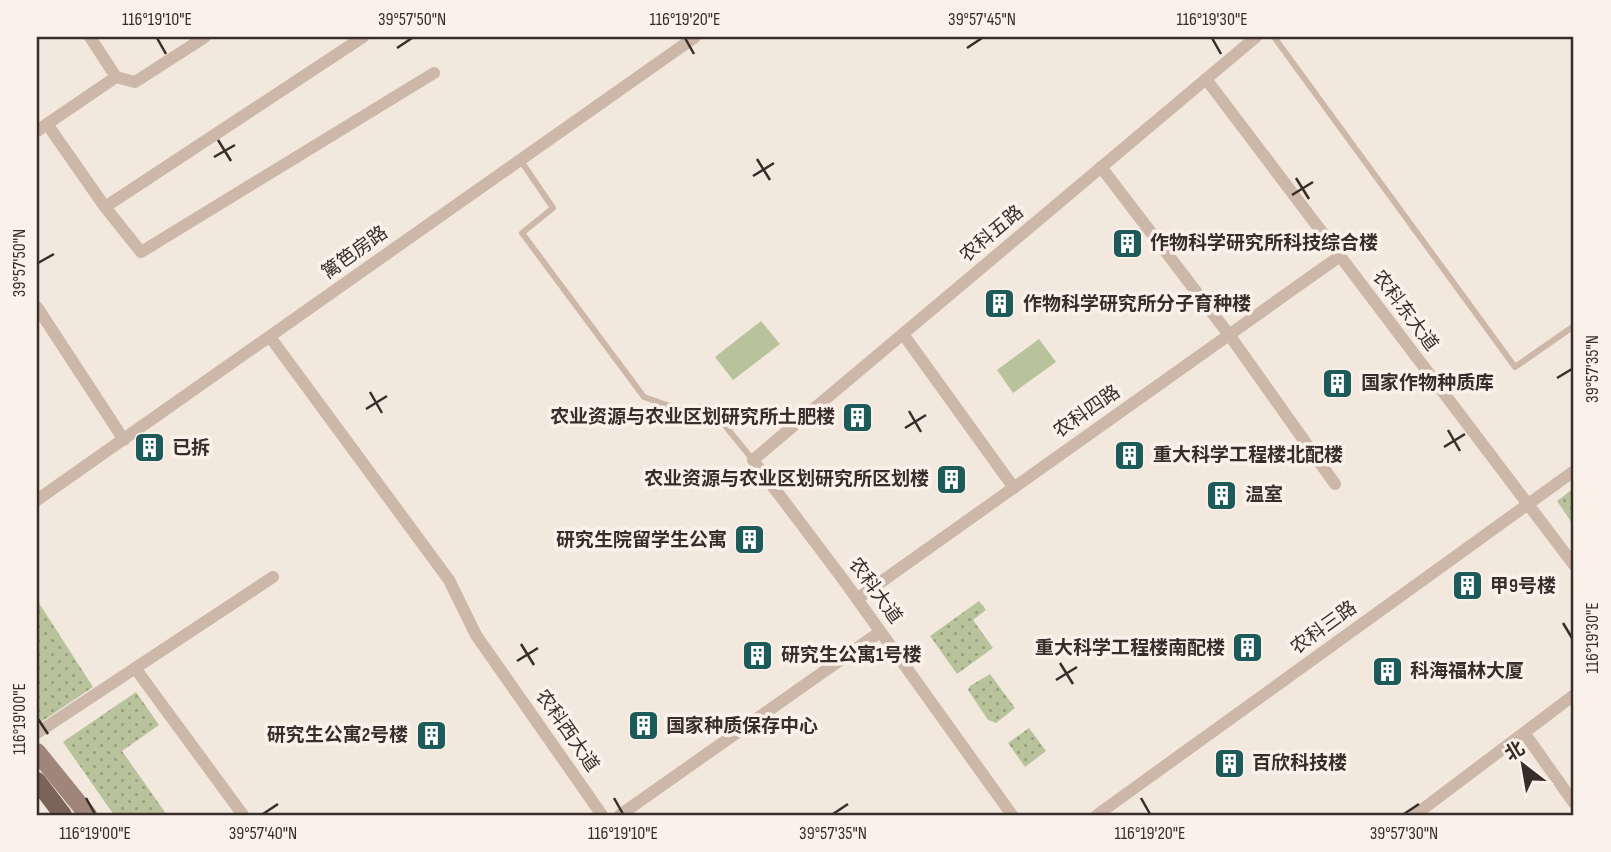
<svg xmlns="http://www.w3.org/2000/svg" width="1611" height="852" font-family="'Sofia Sans Condensed','Noto Sans SC',sans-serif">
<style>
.green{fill:url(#green-dots)}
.pitch{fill:#b8c39c}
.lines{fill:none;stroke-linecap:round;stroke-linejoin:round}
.lane{stroke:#ccb7a8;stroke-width:6}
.street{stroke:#ccb7a8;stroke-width:12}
.secondary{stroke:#a0857a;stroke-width:18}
.primary{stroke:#7b6359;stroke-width:18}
.ticks{fill:none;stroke:#382d29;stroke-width:2.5}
.labels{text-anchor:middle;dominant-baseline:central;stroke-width:7;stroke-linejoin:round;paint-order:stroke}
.street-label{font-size:19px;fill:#382d29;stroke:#faf2ea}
.poi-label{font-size:19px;font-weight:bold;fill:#382d29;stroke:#faf2ea;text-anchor:start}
.neatline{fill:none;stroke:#382d29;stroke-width:2.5}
.ticks-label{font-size:18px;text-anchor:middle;fill:#382d29}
</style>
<defs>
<pattern id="green-dots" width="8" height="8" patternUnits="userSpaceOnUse" patternTransform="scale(1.75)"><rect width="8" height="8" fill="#b8c39c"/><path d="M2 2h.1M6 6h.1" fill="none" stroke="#979f7f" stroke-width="1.8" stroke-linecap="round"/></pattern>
</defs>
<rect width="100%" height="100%" fill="#f3e8dd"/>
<g class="green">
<path d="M1574 488V526L1557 501Z"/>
<path d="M37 600 93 687 41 722 37 717Z"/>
<path d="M979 601 986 610 973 620 993 648 957 674 930 636Z"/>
<path d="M990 674 1015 708 996 723 988 720 968 690 970 686Z"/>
<path d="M136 692 159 725 122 751 167 815H114L63 742Z"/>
<path d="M1029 728 1046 751 1025 767 1008 743Z"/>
</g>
<g class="pitch">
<path d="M761 321 780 344 733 380 715 357Z"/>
<path d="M1039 339 1056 362 1013 393 997 370Z"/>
</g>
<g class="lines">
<g class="lane">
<path d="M1274 37 1515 367 1574 326"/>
<path d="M521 161 553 208 522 233 644 397 681 410 709 406 753 460"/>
</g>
<g class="street">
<path d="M90 37 116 77"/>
<path d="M1206 79 1574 565"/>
<path d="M47 124 116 77 135 82 205 37"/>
<path d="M37 131 47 124 105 207 141 252 434 73"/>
<path d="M1101 167 1230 336 1335 484"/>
<path d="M105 207 363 37"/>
<path d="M37 307 124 440"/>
<path d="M903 334 1014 488"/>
<path d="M270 337 449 580 476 635 602 815"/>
<path d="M37 500 695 37"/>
<path d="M857 599 1340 256"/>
<path d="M135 668 243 815"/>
<path d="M37 733 273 577"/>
<path d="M1525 734 1574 803"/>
<path d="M620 815 880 632"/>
<path d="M1012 815 842 578 753 460 1256 37"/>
<path d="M1097 815 1574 471"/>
<path d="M1415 815 1574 695"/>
</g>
<path class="secondary" d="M37 752 88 815"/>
<path class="primary" d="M37 781 63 815"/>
</g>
<path class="ticks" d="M157 38 166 54M685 38 694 54M1212 38 1221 54M397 48 412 38M967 48 982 38M218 140 231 161M214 157 235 145M757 159 770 180M753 176 774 163M1296 178 1309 199M1292 195 1313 182M38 263 54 254M1557 378 1572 369M370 392 382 413M366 409 387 396M909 411 921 432M905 428 926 415M1448 430 1460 451M1444 447 1465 434M1563 623 1572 638M521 644 534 665M517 661 538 648M1060 663 1073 684M1056 680 1077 667M38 719 48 734M86 798 95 814M614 798 623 814M1141 798 1150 814M263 814 278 804M833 814 848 804M1404 814 1419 804"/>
<defs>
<symbol id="building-square" viewBox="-11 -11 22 22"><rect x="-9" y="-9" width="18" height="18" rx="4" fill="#1d5b5b" stroke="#faf2ea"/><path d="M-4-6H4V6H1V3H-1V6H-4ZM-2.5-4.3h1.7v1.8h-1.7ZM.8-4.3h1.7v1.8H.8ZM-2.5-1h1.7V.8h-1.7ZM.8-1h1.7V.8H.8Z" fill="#fff"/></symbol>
</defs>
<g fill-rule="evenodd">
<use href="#building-square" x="1110" y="226" width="35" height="35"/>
<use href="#building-square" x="982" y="286" width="35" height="35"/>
<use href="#building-square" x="1320" y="366" width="35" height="35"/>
<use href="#building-square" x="840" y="400" width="35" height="35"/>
<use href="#building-square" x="132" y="430" width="35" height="35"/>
<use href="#building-square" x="1112" y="438" width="35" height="35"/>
<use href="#building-square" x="934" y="462" width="35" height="35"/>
<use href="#building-square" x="1204" y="478" width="35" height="35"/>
<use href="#building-square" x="732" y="522" width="35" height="35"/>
<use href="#building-square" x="1450" y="568" width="35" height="35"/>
<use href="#building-square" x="1230" y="630" width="35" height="35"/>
<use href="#building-square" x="740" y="638" width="35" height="35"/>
<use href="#building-square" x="1370" y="654" width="35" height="35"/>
<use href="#building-square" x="626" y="708" width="35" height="35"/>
<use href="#building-square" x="414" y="718" width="35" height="35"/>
<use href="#building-square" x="1212" y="746" width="35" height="35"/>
</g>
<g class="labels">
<g class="street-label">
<text transform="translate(992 234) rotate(-40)">农科五路</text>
<text transform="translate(355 253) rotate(-36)">篱笆房路</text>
<text transform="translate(1405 311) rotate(53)">农科东大道</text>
<text transform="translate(1087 412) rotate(-35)">农科四路</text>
<text transform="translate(875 591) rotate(54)">农科大道</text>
<text transform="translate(1324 628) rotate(-36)">农科三路</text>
<text transform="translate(567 731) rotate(55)">农科西大道</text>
</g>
<g class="poi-label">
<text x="1150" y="243">作物科学研究所科技综合楼</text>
<text x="1023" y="304">作物科学研究所分子育种楼</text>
<text x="1361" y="383">国家作物种质库</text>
<text x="835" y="417" text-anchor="end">农业资源与农业区划研究所土肥楼</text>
<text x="172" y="448">已拆</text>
<text x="1153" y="455">重大科学工程楼北配楼</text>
<text x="929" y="479" text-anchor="end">农业资源与农业区划研究所区划楼</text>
<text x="1245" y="495">温室</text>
<text x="727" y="540" text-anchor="end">研究生院留学生公寓</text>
<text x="1490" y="586">甲9号楼</text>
<text x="1225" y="648" text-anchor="end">重大科学工程楼南配楼</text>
<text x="781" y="655">研究生公寓1号楼</text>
<text x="1410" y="671">科海福林大厦</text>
<text x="666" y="726">国家种质保存中心</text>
<text x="408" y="735" text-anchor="end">研究生公寓2号楼</text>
<text x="1252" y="763">百欣科技楼</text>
</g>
</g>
<rect width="1611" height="852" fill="none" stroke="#faf2ea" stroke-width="77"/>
<g transform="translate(1523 765) rotate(329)" stroke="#faf2ea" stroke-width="5" paint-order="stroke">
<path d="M0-5L12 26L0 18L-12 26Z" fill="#382d29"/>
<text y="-10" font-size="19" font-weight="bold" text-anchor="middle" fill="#382d29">北</text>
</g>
<rect x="38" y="38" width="1534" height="776" class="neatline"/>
<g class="ticks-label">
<text x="157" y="25">116°19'10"E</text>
<text x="412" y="25">39°57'50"N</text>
<text x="685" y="25">116°19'20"E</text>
<text x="982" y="25">39°57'45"N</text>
<text x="1212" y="25">116°19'30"E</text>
<text transform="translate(19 263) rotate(-90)" y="6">39°57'50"N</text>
<text transform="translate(1592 369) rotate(-90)" y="6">39°57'35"N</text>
<text transform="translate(1592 638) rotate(-90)" y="6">116°19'30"E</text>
<text transform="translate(19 719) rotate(-90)" y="6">116°19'00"E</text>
<text x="95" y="839">116°19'00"E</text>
<text x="263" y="839">39°57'40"N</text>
<text x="623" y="839">116°19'10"E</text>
<text x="833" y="839">39°57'35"N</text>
<text x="1150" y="839">116°19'20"E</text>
<text x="1404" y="839">39°57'30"N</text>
</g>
</svg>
